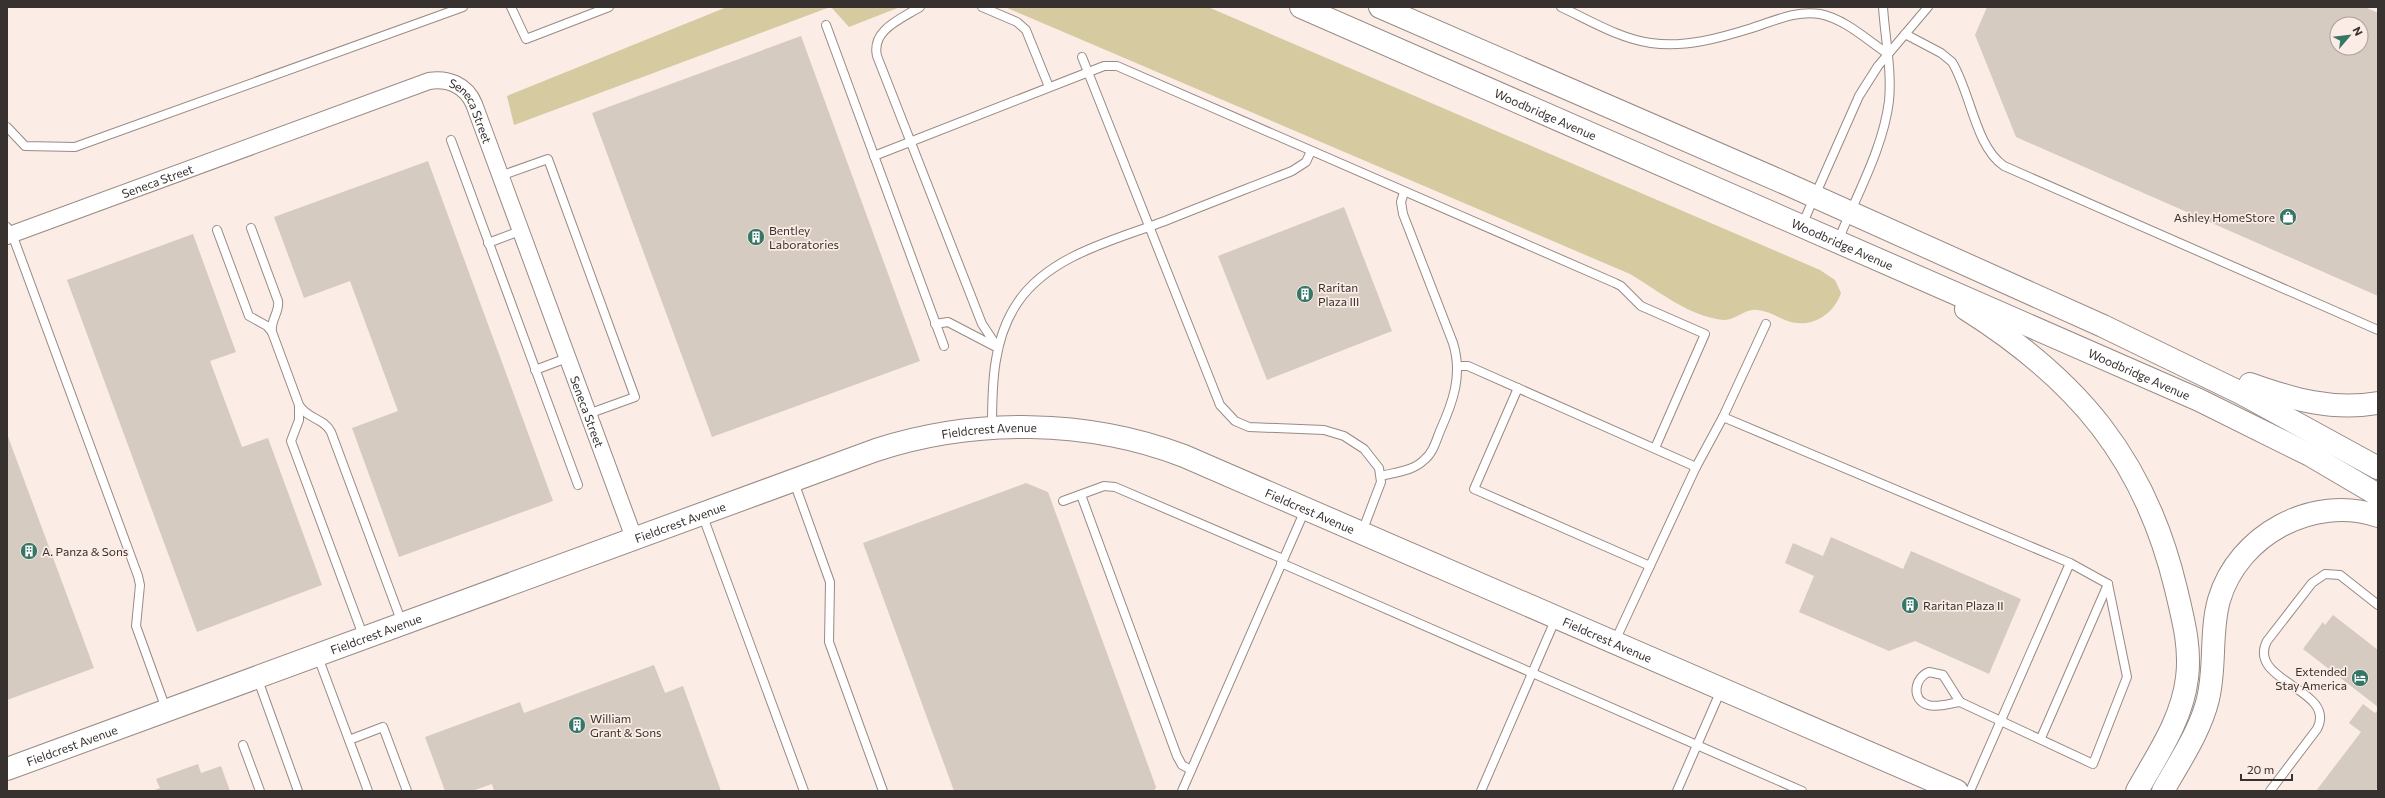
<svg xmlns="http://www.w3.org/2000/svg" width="2385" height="798" font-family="Commissioner,sans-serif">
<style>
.green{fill:#d5caa0}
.building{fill:#d5cbc0;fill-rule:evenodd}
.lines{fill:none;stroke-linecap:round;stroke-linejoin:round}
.lane-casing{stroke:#988a85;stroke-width:10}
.street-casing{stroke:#988a85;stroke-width:18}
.secondary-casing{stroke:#988a85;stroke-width:24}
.primary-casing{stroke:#988a85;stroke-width:24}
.lane{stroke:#fff;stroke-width:8}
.street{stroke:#fff;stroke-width:16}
.secondary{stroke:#fff;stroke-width:22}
.primary{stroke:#fff;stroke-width:22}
.labels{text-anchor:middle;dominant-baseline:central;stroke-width:3.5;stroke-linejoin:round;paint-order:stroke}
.street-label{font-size:12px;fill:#37312f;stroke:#fcece6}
.poi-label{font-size:12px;fill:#37312f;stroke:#fcece6;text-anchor:start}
</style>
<rect width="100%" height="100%" fill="#fcece6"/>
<g class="green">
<path d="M727 7H830L514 125 507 96Z"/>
<path d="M831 7H900L849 27Z"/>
<path d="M1005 7H1208L1820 270 1835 280 1841 293C1833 316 1809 330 1785 320 1776 316 1768 311 1757 310 1746 308 1734 321 1723 320 1688 316 1659 291 1630 274Z"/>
</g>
<g class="building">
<path d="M1987 7H2365L2378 13V296L2016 137 1975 35ZM2337 24H2361V48H2337Z"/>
<path d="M801 36 920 361 712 437 592 113Z"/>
<path d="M428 161 553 501 399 557 352 428 398 411 350 281 304 298 274 217Z"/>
<path d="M1344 207 1392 331 1267 380 1218 256Z"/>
<path d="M193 234 236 352 210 361 242 447 268 438 322 585 197 632 67 280Z"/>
<path d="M7 434 94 668 7 700Z"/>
<path d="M1026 483 1048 492 1156 787 1154 791H954L863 543Z"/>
<path d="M1831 537 1903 569 1911 551 2021 599 1989 674 1915 641 1889 651 1799 612 1814 576 1785 563 1793 543 1823 556Z"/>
<path d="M2333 615 2378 650V707L2303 649 2323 622 2325 625Z"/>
<path d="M654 665 665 693 683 686 721 791H494L492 784 472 791H445L425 737 520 702 524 713Z"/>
<path d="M2363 704 2375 713 2378 710V787L2375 791H2316L2361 732 2349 723Z"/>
<path d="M198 764 201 773 221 766 230 791H152L160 788 156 779Z"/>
</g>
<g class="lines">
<defs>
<g id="lane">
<path d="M511 7 526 39 609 7"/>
<path d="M920 7C901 19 871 30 877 56L982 324 998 348"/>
<path d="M982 7 1017 22 1026 30 1049 87"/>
<path d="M1561 7C1589 20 1620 39 1651 43 1685 48 1720 38 1752 28 1774 21 1797 10 1820 14 1845 19 1867 40 1888 54"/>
<path d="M826 25 944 346"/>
<path d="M1905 34 1941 53 1952 62C1971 93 1975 146 2004 166L2378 330"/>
<path d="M1082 57 1220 405 1235 421 1249 427 1324 430 1344 436 1364 449 1379 468 1381 482 1362 532"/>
<path d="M7 127 25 146 75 147 463 7"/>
<path d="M451 140 578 485"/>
<path d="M874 156 1104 66H1117L1615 283 1621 286 1641 306 1705 334 1655 448"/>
<path d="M500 176 548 159 635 397 588 414"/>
<path d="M1802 225 1859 96 1878 66 1928 7"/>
<path d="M7 227 12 234 138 576 140 585 136 626 166 709"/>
<path d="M251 228 278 301C280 312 270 320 272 332L299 405C307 419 324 418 331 432L402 623"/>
<path d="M217 230 249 316 267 326 272 332"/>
<path d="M1838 241C1856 196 1883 149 1889 101 1892 70 1885 38 1883 7"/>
<path d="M488 243 520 231"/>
<path d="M935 324 948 322 994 346"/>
<path d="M1457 366H1468L1696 467"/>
<path d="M535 370 567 358"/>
<path d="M1518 388 1474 489 1650 566"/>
<path d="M299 406V420L291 441 364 638"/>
<path d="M1723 417 2070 563 2108 584"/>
<path d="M992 427C992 384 993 338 1018 302 1050 255 1115 240 1165 221 1207 204 1249 188 1292 171L1306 162 1311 151"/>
<path d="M1381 476C1396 472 1413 471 1424 460 1433 453 1436 441 1440 431 1453 402 1463 375 1453 343L1403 214 1401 202 1404 192"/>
<path d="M794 482 830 582 829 642 883 791"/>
<path d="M1081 495 1177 756 1182 765 1191 770"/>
<path d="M1063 501 1104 486 1115 487 1283 559"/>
<path d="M702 514 804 791"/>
<path d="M1281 563 1802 791"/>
<path d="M1615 641 1696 467 1723 417 1766 324"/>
<path d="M318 657 368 791"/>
<path d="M1929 672 1943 675 1960 702C1951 703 1938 708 1928 705 1911 700 1914 678 1929 672Z"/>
<path d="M257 677 298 791"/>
<path d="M1960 702 2093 764 2127 677 2108 584"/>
<path d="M2041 738 2108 584"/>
<path d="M349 740 383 727 407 791"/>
<path d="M243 745 260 791"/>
<path d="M1182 791 1305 510"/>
<path d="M1481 791 1556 618"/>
<path d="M1677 791 1721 690"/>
<path d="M1970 791 2070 563"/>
<path d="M2270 791 2317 729C2338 689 2246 682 2267 641L2312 583 2325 574 2340 575 2378 605"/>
</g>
<g id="street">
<path id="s1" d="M7 236 429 81C448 78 466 85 474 104L634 538"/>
</g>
<g id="secondary">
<path id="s2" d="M7 769 876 450C975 418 1087 419 1184 456L1957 791"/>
</g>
<g id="primary">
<path id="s3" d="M1301 7 2199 400 2310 455 2378 495"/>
<path d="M1380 7 1787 184 2103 326 2241 393 2378 468"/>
<path d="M1966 309C2077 379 2145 459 2176 589 2183 619 2191 647 2187 678 2182 720 2157 755 2137 791"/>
<path d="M2250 384C2292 399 2332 411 2378 403"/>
<path d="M2163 791C2179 762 2200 732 2208 699 2216 666 2210 632 2219 600 2238 535 2313 494 2378 516"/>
</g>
</defs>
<use href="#lane" class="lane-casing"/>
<use href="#street" class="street-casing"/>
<use href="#secondary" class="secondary-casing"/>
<use href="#primary" class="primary-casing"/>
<use href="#lane" class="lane"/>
<use href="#street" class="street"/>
<use href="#secondary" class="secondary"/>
<use href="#primary" class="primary"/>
</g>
<defs>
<symbol id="shop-disc" viewBox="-11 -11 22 22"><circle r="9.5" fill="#357666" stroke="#fcece6"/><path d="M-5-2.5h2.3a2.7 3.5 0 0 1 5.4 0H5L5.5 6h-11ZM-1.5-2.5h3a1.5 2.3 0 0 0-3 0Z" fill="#fff"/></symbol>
<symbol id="building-disc" viewBox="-11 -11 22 22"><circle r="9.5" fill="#357666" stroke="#fcece6"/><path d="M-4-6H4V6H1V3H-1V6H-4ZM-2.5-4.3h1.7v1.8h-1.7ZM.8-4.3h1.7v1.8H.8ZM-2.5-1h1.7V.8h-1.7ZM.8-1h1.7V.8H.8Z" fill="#fff"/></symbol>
<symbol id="hotel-disc" viewBox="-11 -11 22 22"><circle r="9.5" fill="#357666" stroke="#fcece6"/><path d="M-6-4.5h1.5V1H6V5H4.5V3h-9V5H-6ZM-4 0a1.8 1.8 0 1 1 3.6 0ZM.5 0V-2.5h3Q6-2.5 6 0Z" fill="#fff"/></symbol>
</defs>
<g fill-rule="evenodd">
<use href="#shop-disc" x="2278" y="207" width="20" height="20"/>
<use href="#building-disc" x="746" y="227" width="20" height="20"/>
<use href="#building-disc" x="1295" y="284" width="20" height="20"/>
<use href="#building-disc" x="19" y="541" width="20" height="20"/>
<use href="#building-disc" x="1900" y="595" width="20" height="20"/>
<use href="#hotel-disc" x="2350" y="668" width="20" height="20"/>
<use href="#building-disc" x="567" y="715" width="20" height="20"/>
</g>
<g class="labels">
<g class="street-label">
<text stroke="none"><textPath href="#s1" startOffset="508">Seneca Street</textPath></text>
<text stroke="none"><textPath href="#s3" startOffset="267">Woodbridge Avenue</textPath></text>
<text stroke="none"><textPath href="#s1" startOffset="160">Seneca Street</textPath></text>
<text stroke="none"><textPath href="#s3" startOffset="591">Woodbridge Avenue</textPath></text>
<text stroke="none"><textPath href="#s3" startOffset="915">Woodbridge Avenue</textPath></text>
<text stroke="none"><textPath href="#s1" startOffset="832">Seneca Street</textPath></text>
<text stroke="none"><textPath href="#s2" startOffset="1041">Fieldcrest Avenue</textPath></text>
<text stroke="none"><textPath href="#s2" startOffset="1377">Fieldcrest Avenue</textPath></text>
<text stroke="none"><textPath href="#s2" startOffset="717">Fieldcrest Avenue</textPath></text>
<text stroke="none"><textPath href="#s2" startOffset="393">Fieldcrest Avenue</textPath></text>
<text stroke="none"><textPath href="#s2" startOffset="1701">Fieldcrest Avenue</textPath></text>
<text stroke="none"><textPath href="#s2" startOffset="69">Fieldcrest Avenue</textPath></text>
</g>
<g class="poi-label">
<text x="2275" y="217" text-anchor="end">Ashley HomeStore</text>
<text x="769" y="230">Bentley<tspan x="769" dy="14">Laboratories</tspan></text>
<text x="1318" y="287">Raritan<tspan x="1318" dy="14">Plaza III</tspan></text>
<text x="42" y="551">A. Panza &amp; Sons</text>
<text x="1923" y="605">Raritan Plaza II</text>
<text x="2347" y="671" text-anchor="end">Extended<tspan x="2347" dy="14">Stay America</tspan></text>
<text x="590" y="718">William<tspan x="590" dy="14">Grant &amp; Sons</tspan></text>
</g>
</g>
<rect width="2385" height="798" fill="none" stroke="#37312f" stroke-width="16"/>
<g transform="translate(2349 36) rotate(62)"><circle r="19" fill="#fcece6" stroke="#ada19d"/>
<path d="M0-3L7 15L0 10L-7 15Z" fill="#357666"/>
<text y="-6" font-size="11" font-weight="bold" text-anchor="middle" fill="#37312f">N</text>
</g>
<path d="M2241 774v6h51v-6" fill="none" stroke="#37312f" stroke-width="2"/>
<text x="2247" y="774" font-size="12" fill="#37312f" stroke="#fcece6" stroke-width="3" paint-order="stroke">20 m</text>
</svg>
